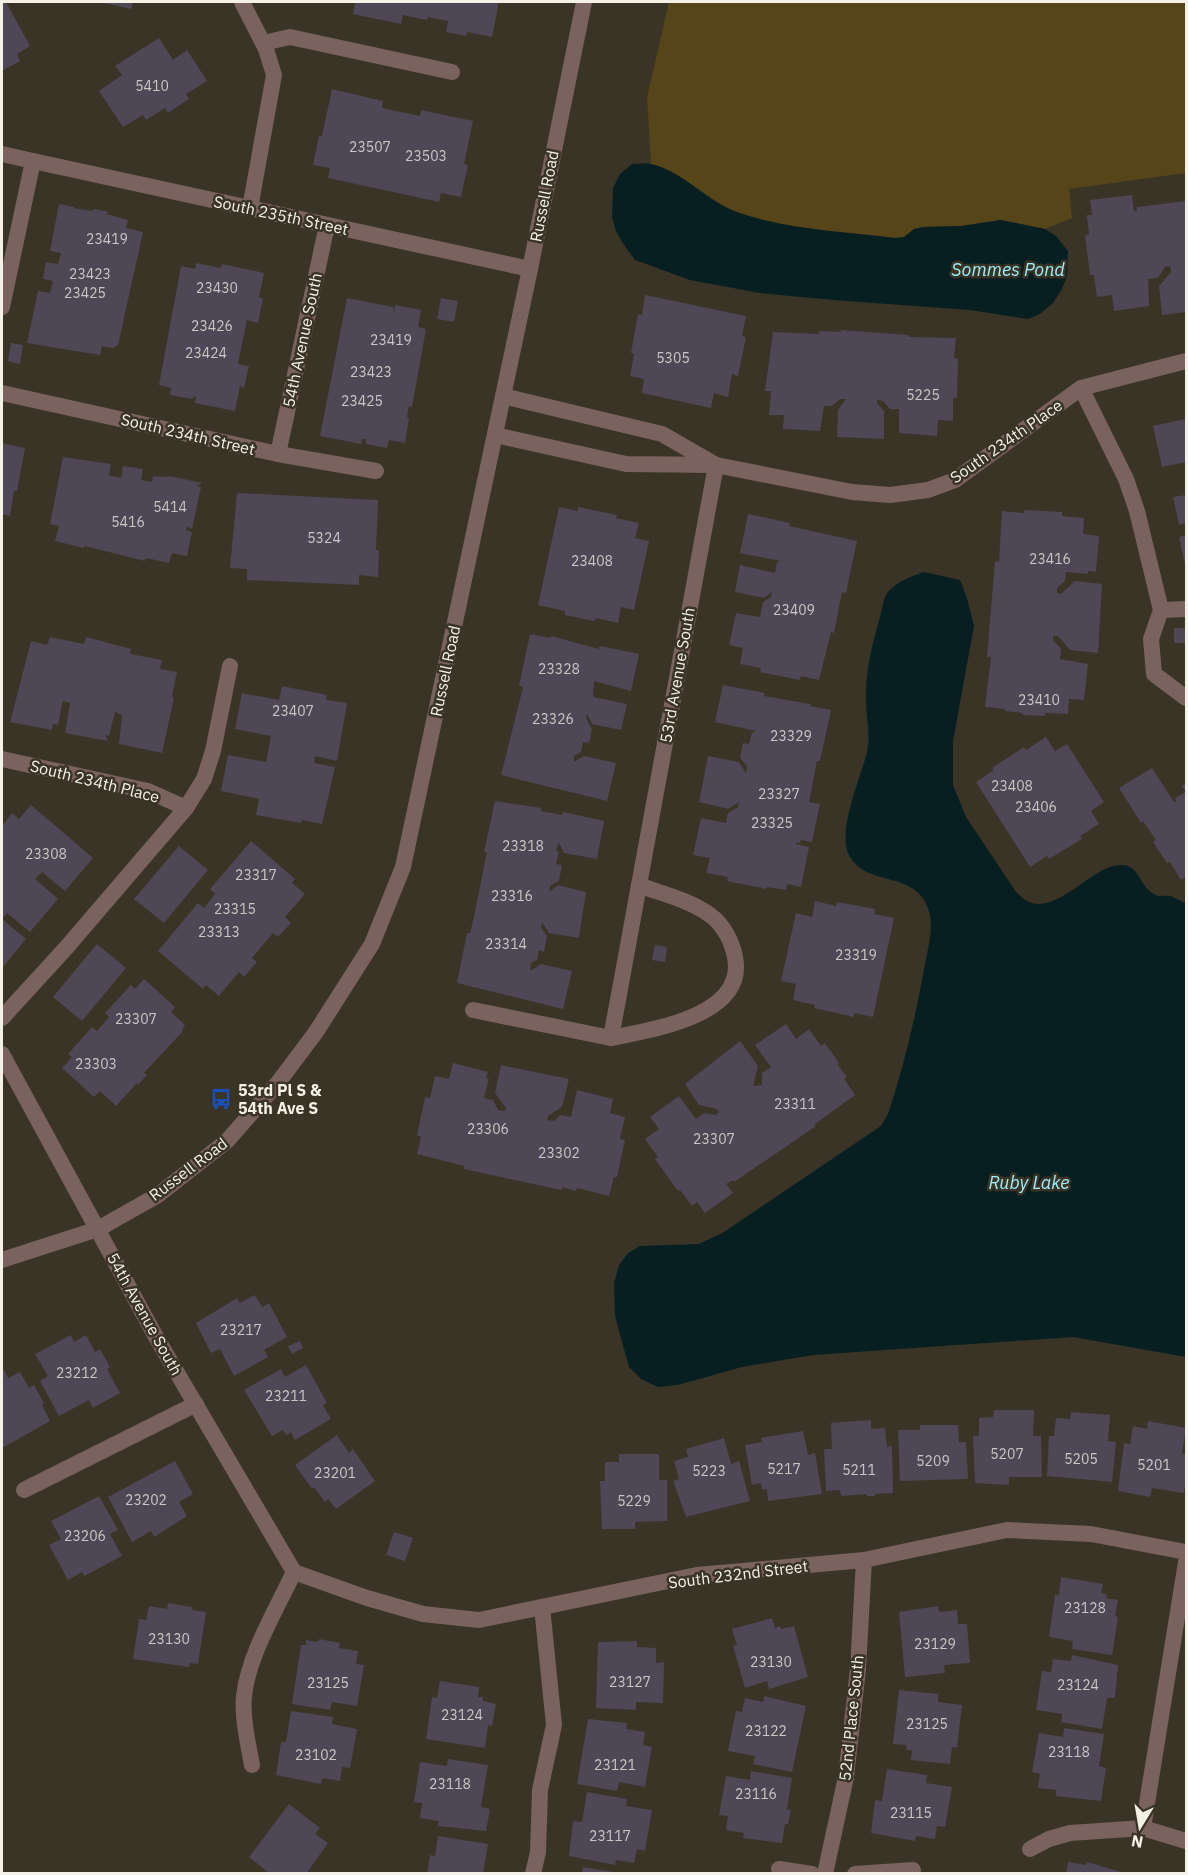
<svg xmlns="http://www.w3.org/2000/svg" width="1188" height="1875" font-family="'IBM Plex Sans',sans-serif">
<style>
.green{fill:#554518}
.water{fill:#081f22}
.building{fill:#4e4756}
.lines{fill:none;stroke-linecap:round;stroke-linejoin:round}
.minor{stroke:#7a625e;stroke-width:16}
.labels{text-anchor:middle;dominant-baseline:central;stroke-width:5;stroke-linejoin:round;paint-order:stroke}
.number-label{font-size:14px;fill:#cac6c3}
.street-label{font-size:16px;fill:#f4f1e7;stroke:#393425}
.poi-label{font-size:16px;font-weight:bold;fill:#f4f1e7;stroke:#393425;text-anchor:start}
.water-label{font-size:18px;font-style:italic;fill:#9deffa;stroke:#393425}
</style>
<rect width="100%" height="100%" fill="#393425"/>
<path class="green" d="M669 2H1186V173L1069 189 1072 218 1045 229 1000 220 961 226 924 227 914 229 904 237 895 238C843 231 785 232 735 212 705 199 682 175 651 164L647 97Z"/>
<g class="water">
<path d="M632 164C638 164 645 163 651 164 682 170 708 203 740 213 790 230 843 231 895 238L904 237 914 229 924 227 961 226 1001 220 1045 229 1056 236 1068 251 1067 276 1062 289 1053 303 1040 314 1028 319 970 310 833 300 760 293 690 280 635 260 624 245 616 231 612 217 613 188 620 174Z"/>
<path d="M924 572 960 580 967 598 974 626 953 741V785L966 817 1016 892C1020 895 1023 899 1027 901 1053 915 1087 874 1110 867 1139 858 1136 881 1152 893 1159 898 1162 895 1170 896 1175 897 1181 902 1186 903V1357L1073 1337 813 1355 742 1367 678 1385 658 1387 641 1379 629 1367 615 1316 614 1283 619 1265 628 1253 640 1246 699 1244 724 1232 881 1126 888 1114C904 1066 916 1015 925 964 928 948 933 931 930 915 920 867 864 890 848 853 838 828 861 777 867 752 871 734 866 719 866 702 865 673 872 645 880 617 882 610 883 601 886 595 893 583 912 576 924 572Z"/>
</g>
<g class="building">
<path d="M2 2H6L30 46 17 54 20 61 2 71Z"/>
<path d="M100 2H133L131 9Z"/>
<path d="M355 2H499L492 37 467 32 466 36 446 32 448 21 428 17 427 20 403 15 401 24 353 14Z"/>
<path d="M159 38 173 60 187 50 207 81 186 94 189 99 168 113 165 108 146 120 143 115 123 127 99 91 122 75 115 66Z"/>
<path d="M332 89 383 101 382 108 420 116 421 110 473 121 464 164 468 165 461 197 441 193 439 202 328 178 330 168 313 165 319 136H322Z"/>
<path d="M1132 195 1134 211H1137V207L1186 201V312L1162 315 1159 286 1171 272 1170 266 1165 267 1158 278 1148 279 1149 306 1114 311 1112 295 1097 297 1094 275H1090L1085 235 1089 234 1087 215H1092L1090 200Z"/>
<path d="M59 204 75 207 73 208 92 211 94 209 109 212 106 214 128 220 126 228 143 232 118 345 113 348 102 346 100 355 27 343 38 291 50 293 53 281 43 279 46 262 58 264 61 253 50 251Z"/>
<path d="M196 263 221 268 222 264 264 273 259 297 263 299 258 323 247 320 238 364 249 366 244 388 240 386 235 411 195 403 196 397 194 396 193 399 170 395 171 388 159 385 181 266 195 269Z"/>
<path d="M645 295 746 316 742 336 746 337 738 376 732 374 728 397 714 393 711 408 642 393 644 379 630 376 634 354 631 353 638 314 642 315Z"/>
<path d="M347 298 393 307 394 312 395 305 421 310 418 327 426 329 412 407 409 406 407 417 409 418 405 443 389 440 387 448 366 444V439H362L361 444 320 436Z"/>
<path d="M441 298 458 301 454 322 437 319Z"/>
<path d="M841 330 909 335V337L956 338 954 358 958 359 957 398H953V421L938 420 937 436 899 433V409H890L883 401 877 400V403L884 411V439L837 437 838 410 846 399H840L832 406H824L820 431 783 429 784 415H769L771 391H765L773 332 819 334V331L841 332Z"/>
<path d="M11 343 23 345 20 364 8 361Z"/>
<path d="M1186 419V462L1162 467 1153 426Z"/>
<path d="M2 443 25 448 17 491H14L10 516 2 514Z"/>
<path d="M63 457 111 464 109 475 121 478 123 466 143 469 141 480 152 482 153 476 163 477 170 476 202 483 197 486 201 487 192 529 187 527 186 530 192 532 187 556 172 553 169 563 146 558 145 561 85 546 84 548 55 541 59 526 50 524Z"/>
<path d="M237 493 378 500 376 550H379L378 577 359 575V585L247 580V569L230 568Z"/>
<path d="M1186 495V523L1179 525 1173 497Z"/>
<path d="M559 507 578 511V507L617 515 616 518 639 523 635 538 649 541 634 610 621 607 618 623 596 618 594 621 565 615V611L538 605Z"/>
<path d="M1024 510 1062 512V516L1084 518 1083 534 1099 536 1096 572 1088 571V574L1066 572 1065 581 1057 588V593L1061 594 1075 581 1102 584 1098 653 1070 650 1058 636H1053V640L1061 649 1060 659 1088 664 1084 700 1069 699 1068 714 1045 713V716L1022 715V713L1005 711V709L985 707 991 657H987L995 561 999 562 1002 511 1024 513Z"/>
<path d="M748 514 790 523 789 526 857 541 846 593 842 592 834 633 831 632 819 680 801 676 800 680 760 672 761 668 740 664 743 648 729 645 736 613 760 617 763 602 771 597 772 592 764 598 735 592 740 565 775 573 777 562 781 561 740 553Z"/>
<path d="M1186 535V569L1179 537Z"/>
<rect x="1174" y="628" width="12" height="15"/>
<path d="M530 634 551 638V636L599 649 600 646 639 654 631 691 594 681 593 697 627 704 621 730 592 724 587 714 586 718 592 729 589 743 583 742 581 752 574 756V762L584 756 616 763 607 801 501 775 523 687 519 686Z"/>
<path d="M50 637 84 644 86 637 131 649 130 654 162 660 160 669 177 672 172 696 174 698 162 753 119 744 122 715 115 712 109 736 105 735 108 741 65 733 70 703 63 701 58 725 53 724 52 730 10 722 31 641 47 645Z"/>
<path d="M723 685 765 693 764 696 810 704V706L831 710 820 761H817L809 802 820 804 812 842 801 840 800 843 797 842 796 844 809 847 801 887 787 884 786 890 767 887 766 889 727 881 728 877 706 873 710 858 693 855 701 818 726 823 728 813 738 807 739 802 728 809 699 802 708 756 739 762 746 773 747 767 740 757 743 743 749 744 752 733 756 731 715 722Z"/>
<path d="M282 686 327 695 326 700 347 703 337 761 315 756 314 763 335 767 322 824 302 820 301 823 256 815 259 799 221 791 228 755 266 762 271 736 235 729 242 693 279 700Z"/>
<path d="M1046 737 1055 751 1067 744 1104 802 1091 811 1099 824 1080 836 1082 839 1049 859 1047 856 1030 867 976 782 994 770 992 768 1024 747 1026 750Z"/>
<path d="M1152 768 1174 802 1176 801 1175 798 1186 792 1182 786 1186 783V877L1181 880 1170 862 1167 863 1153 842 1156 840 1143 821 1141 823 1119 788Z"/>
<path d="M495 801 541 808V811L562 815 563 812 604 821 597 859 564 853 559 843 556 850 559 852 556 864 562 865 559 881 550 886 549 892 558 885 586 892 579 938 549 933 542 922 541 928 547 936 544 952 539 950 537 960 531 963 530 971 541 964 572 971 563 1009 457 983 467 933H470L474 917 487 852H484Z"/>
<path d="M31 805 93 858 65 891 42 872 35 879 58 899 30 932 7 913 2 919 26 939 2 968V826L12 813 19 819Z"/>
<path d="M251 841 295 879 292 883 305 894 285 917 291 923 278 937 273 933 252 958 257 962 244 977 239 972 219 996 206 985 203 989 158 951 198 903 204 908 215 894 210 889Z"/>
<path d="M179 846 208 870 164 923 134 899Z"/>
<path d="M815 901 836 906 837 902 875 909 874 914 894 918 873 1017 854 1013V1017L814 1008 815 1005 793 1000 796 984 781 981 796 913 812 917Z"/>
<path d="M97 944 126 968 82 1021 53 997Z"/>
<path d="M655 945 667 947 665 962 652 960Z"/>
<path d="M144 979 175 1007 171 1012 185 1025 182 1030 183 1031 144 1073 147 1075 138 1085 137 1083 116 1106 100 1091 94 1097 62 1068 72 1057 68 1054 92 1027 97 1031 109 1017 105 1013 131 985 135 989Z"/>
<path d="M786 1024 796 1039 809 1029 821 1046 825 1043 839 1063 837 1064 847 1077 844 1079 855 1095 815 1124 816 1126 734 1182 733 1180 726 1184 733 1193 705 1213 697 1202 692 1206 680 1190 678 1191 655 1159 658 1157 645 1139 659 1129 650 1117 679 1096 696 1119 704 1113 716 1115 719 1112 717 1109 699 1105 685 1084 740 1041 758 1066 753 1086 762 1085V1073L771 1067 755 1045Z"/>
<path d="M453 1063 488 1072 486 1078 489 1079 484 1098 493 1100 498 1110 505 1111 506 1108 495 1093 501 1065 569 1079 562 1107 548 1116 547 1120 554 1121 560 1115 571 1117 577 1090 613 1099 610 1113 625 1117 620 1139 625 1140 617 1177H614L609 1196 577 1188 576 1191 562 1187V1190L538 1185 464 1169V1166L417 1154 421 1137 417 1135 425 1097 430 1098 435 1076 449 1079Z"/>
<path d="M255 1295 262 1307 269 1303 287 1337 264 1350 268 1357 234 1376 220 1349 211 1353 196 1323 237 1298 240 1303Z"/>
<path d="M71 1335 74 1342 86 1335 95 1352 100 1349 110 1367 107 1369 120 1393 93 1408 89 1400 59 1416 40 1381 48 1376 35 1354Z"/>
<path d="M300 1341 303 1348 292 1354 288 1346Z"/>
<path d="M306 1365 327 1403 323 1405 331 1419 295 1440 291 1432 286 1435 283 1430 272 1436 244 1390 281 1369 285 1377Z"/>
<path d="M4 1370 8 1378 20 1372 29 1388 34 1385 44 1403 42 1405 50 1421 2 1448V1371Z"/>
<path d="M994 1410H1034L1033 1436H1041L1042 1477H1009V1485L975 1483 973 1436H979V1418L993 1417Z"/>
<path d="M1071 1412 1110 1415 1108 1441 1116 1442 1112 1482 1047 1476 1049 1436H1054L1056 1418 1070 1419Z"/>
<path d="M871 1420V1429L885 1428 887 1447 892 1446 893 1493 875 1494V1496H867V1494L841 1496 840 1490 826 1491 824 1449H832L831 1423Z"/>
<path d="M1148 1421 1186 1428 1182 1454H1186V1476L1184 1493 1152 1488 1150 1497 1118 1491 1124 1443 1130 1444 1133 1426 1147 1429Z"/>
<path d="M920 1425H958L959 1442H966L968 1479 900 1481 898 1430H920Z"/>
<path d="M803 1431 808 1455 815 1453 822 1494 768 1501 767 1489 762 1490 761 1483 752 1485 745 1445 762 1442 761 1438Z"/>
<path d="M337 1435 349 1453 353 1449 375 1481 336 1509 328 1499 325 1502 314 1487 312 1489 295 1465Z"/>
<path d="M724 1438 731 1464 739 1461 750 1501 686 1517 673 1481 679 1479 674 1461 688 1457 686 1449Z"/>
<path d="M619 1454H659V1480H667V1521L635 1522V1529H602L600 1481H605V1462H619Z"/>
<path d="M175 1461 193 1494 179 1502 187 1516 154 1537 151 1531 132 1542 108 1497Z"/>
<path d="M99 1496 118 1530 110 1534 122 1556 84 1576 82 1572 68 1580 49 1545 61 1539 51 1521Z"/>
<path d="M394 1532 413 1538 405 1561 386 1555Z"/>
<path d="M1061 1577 1103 1584 1101 1593 1107 1594 1106 1598 1118 1600 1115 1616 1118 1617 1112 1655 1072 1649 1073 1641 1049 1637 1055 1594 1059 1595Z"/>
<path d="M168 1603 192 1607V1610L206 1612 198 1664 190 1663 189 1667 133 1659 139 1619 146 1620 149 1606 167 1609Z"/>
<path d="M938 1606 939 1612 957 1610 958 1624H967L970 1663 944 1665 945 1673 905 1677 899 1612Z"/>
<path d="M772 1618 775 1628 780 1626 781 1629 794 1626 808 1677 769 1689 767 1681 745 1688 733 1646 737 1645 732 1629Z"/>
<path d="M319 1639 340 1643 339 1648 358 1651 356 1664 364 1665 357 1706 332 1702 330 1710 292 1704 301 1645H306V1640L318 1642Z"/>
<path d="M637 1641V1647L656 1648V1663L664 1662 663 1703 636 1702V1710L596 1708 598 1642Z"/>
<path d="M1072 1655 1118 1665 1115 1698H1107L1102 1729 1061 1722 1062 1714 1036 1710 1042 1671 1051 1672 1053 1659 1071 1661Z"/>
<path d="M440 1681 479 1687 478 1697H483V1701L496 1704 492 1726 488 1725 485 1748 426 1739 432 1697 437 1698Z"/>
<path d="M899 1690 938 1694V1702L962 1705 957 1748 952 1747 950 1764 911 1760 912 1750H906L907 1745 893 1744Z"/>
<path d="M764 1696 806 1706 792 1772 753 1764 755 1756 728 1751 736 1711 742 1712 745 1698 763 1702Z"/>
<path d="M291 1711 333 1717 332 1724 357 1729 350 1768 342 1767 340 1781 322 1778 321 1784 276 1775 281 1742H286Z"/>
<path d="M588 1719 627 1723 626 1729 645 1732 643 1745 652 1747 645 1787 619 1782 617 1791 577 1784Z"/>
<path d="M1064 1728 1104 1734 1099 1766 1106 1768 1101 1801 1056 1796V1790L1038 1788 1040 1774 1032 1772 1039 1733 1063 1737Z"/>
<path d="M448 1759 488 1765 481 1807 490 1809 486 1831 438 1826 439 1821 420 1818 422 1803 414 1802 420 1762 447 1766Z"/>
<path d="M887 1769 927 1775 926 1783 952 1787 945 1827 937 1826 935 1839 916 1836 915 1841 871 1833 875 1800 882 1801Z"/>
<path d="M751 1771 792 1778 787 1809 791 1810 788 1824H785L782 1843 743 1838 744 1833 726 1830 728 1816 719 1815 726 1776 750 1780Z"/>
<path d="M587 1792 627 1799 626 1806 652 1810 645 1851 637 1849 634 1863 616 1860 615 1865 569 1856 573 1821 582 1822Z"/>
<path d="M289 1804 320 1828 315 1834 328 1843 306 1874 301 1872 300 1874H270L249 1857Z"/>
<path d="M438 1836 488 1844 483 1874H427L430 1855 435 1856Z"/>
<path d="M1068 1862 1086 1865 1087 1862 1128 1874H1066Z"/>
<path d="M583 1867 614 1872V1874H582Z"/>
</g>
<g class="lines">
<g class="minor">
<path d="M242 2 266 49 274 75 250 208"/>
<path d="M263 43 290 37 452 72"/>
<path d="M2 154 33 161 2 307"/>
<path d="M33 161 530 269"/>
<path d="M1081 388 1126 479 1137 511 1161 610 1151 639 1154 674 1186 698"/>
<path d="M2 393 278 454 376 471"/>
<path d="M495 435 626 464 716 465 662 434 503 396"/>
<path d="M278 454 327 225"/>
<path d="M1161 610 1186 609"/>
<path d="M2 759 148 791 186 808"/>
<path d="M473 1010 611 1038 716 465 852 492 890 495 928 490 955 480 1081 388 1186 361"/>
<path d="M2 1018 66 948 186 808 204 779 213 751 230 666"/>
<path d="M611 1038C651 1030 747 1016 735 957 732 942 724 925 710 915 690 900 662 894 639 885"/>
<path d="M2 1054 156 1337 294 1572"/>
<path d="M2 1260 98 1229 158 1195 227 1141 277 1084 316 1032 372 944 403 867 530 269 584 2"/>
<path d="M24 1490 196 1404"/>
<path d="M294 1572 367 1598 423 1614 479 1620 697 1575 864 1560 1007 1530 1091 1534 1186 1552"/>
<path d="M252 1765C248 1743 242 1718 244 1696 248 1656 277 1608 294 1572"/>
<path d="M1143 1828 1186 1562"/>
<path d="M1030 1849 1049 1839 1070 1833 1143 1828 1186 1841"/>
<path d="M779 1869 812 1874"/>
<path d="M533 1874 538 1852 540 1790 554 1725 542 1607"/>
<path d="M825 1874 846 1777 858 1669 864 1560"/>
<path d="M855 1874 913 1870"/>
</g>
</g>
<defs>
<symbol id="bus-bare" viewBox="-9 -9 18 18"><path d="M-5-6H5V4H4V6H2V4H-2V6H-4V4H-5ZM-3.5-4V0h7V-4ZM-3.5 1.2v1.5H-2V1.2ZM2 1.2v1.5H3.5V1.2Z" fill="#1a4fb4" stroke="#393425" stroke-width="2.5" paint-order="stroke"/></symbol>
</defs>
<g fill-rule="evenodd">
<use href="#bus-bare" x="206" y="1084" width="30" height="30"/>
</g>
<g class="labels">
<g class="number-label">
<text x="152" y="86">5410</text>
<text x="370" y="147">23507</text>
<text x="426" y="156">23503</text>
<text x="107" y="239">23419</text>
<text x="90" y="274">23423</text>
<text x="217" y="288">23430</text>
<text x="85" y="293">23425</text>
<text x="212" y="326">23426</text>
<text x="391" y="340">23419</text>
<text x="206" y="353">23424</text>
<text x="673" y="358">5305</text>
<text x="371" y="372">23423</text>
<text x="923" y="395">5225</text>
<text x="362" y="401">23425</text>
<text x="170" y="507">5414</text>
<text x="128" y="522">5416</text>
<text x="324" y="538">5324</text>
<text x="1050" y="559">23416</text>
<text x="592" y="561">23408</text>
<text x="794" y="610">23409</text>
<text x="559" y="669">23328</text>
<text x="1039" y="700">23410</text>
<text x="293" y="711">23407</text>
<text x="553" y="719">23326</text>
<text x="791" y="736">23329</text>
<text x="1012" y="786">23408</text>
<text x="779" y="794">23327</text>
<text x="1036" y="807">23406</text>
<text x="772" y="823">23325</text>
<text x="523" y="846">23318</text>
<text x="46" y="854">23308</text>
<text x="256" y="875">23317</text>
<text x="512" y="896">23316</text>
<text x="235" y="909">23315</text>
<text x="219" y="932">23313</text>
<text x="506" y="944">23314</text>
<text x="856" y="955">23319</text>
<text x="136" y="1019">23307</text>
<text x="96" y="1064">23303</text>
<text x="795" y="1104">23311</text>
<text x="488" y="1129">23306</text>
<text x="714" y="1139">23307</text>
<text x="559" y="1153">23302</text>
<text x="241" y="1330">23217</text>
<text x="77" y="1373">23212</text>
<text x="286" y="1396">23211</text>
<text x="1007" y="1454">5207</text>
<text x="1081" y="1459">5205</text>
<text x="933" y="1461">5209</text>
<text x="1154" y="1465">5201</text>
<text x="784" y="1469">5217</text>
<text x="859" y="1470">5211</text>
<text x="709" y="1471">5223</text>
<text x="335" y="1473">23201</text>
<text x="146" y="1500">23202</text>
<text x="634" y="1501">5229</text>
<text x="85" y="1536">23206</text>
<text x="1085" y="1608">23128</text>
<text x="169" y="1639">23130</text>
<text x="935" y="1644">23129</text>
<text x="771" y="1662">23130</text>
<text x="630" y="1682">23127</text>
<text x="328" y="1683">23125</text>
<text x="1078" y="1685">23124</text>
<text x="462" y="1715">23124</text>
<text x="927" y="1724">23125</text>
<text x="766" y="1731">23122</text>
<text x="1069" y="1752">23118</text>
<text x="316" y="1755">23102</text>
<text x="615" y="1765">23121</text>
<text x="450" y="1784">23118</text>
<text x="756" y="1794">23116</text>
<text x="911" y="1813">23115</text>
<text x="610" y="1836">23117</text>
</g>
<g class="street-label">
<text transform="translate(544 196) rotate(-79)">Russell Road</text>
<text transform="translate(281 215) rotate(12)">South 235th Street</text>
<text transform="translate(302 340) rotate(-78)">54th Avenue South</text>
<text transform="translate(188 434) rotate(13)">South 234th Street</text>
<text transform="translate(1006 441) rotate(-35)">South 234th Place</text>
<text transform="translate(445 671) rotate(-78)">Russell Road</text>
<text transform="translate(677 675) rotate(-80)">53rd Avenue South</text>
<text transform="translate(95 781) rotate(14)">South 234th Place</text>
<text transform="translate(188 1169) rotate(-37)">Russell Road</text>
<text transform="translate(145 1314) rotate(61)">54th Avenue South</text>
<text transform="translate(738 1574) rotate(-7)">South 232nd Street</text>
<text transform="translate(851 1718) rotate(-84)">52nd Place South</text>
</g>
<g class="poi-label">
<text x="238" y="1090">53rd Pl S &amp;<tspan x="238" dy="18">54th Ave S</tspan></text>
</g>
<g class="water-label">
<text x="1008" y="269">Sommes Pond</text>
<text x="1029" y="1182">Ruby Lake</text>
</g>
</g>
<rect width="1188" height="1875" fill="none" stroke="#f4f1e7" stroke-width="6"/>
<g transform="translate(1140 1827) rotate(191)" stroke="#393425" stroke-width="4.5" paint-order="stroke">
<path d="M0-4.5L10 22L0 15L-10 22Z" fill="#f4f1e7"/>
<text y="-9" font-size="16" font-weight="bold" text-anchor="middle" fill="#f4f1e7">N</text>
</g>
</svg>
